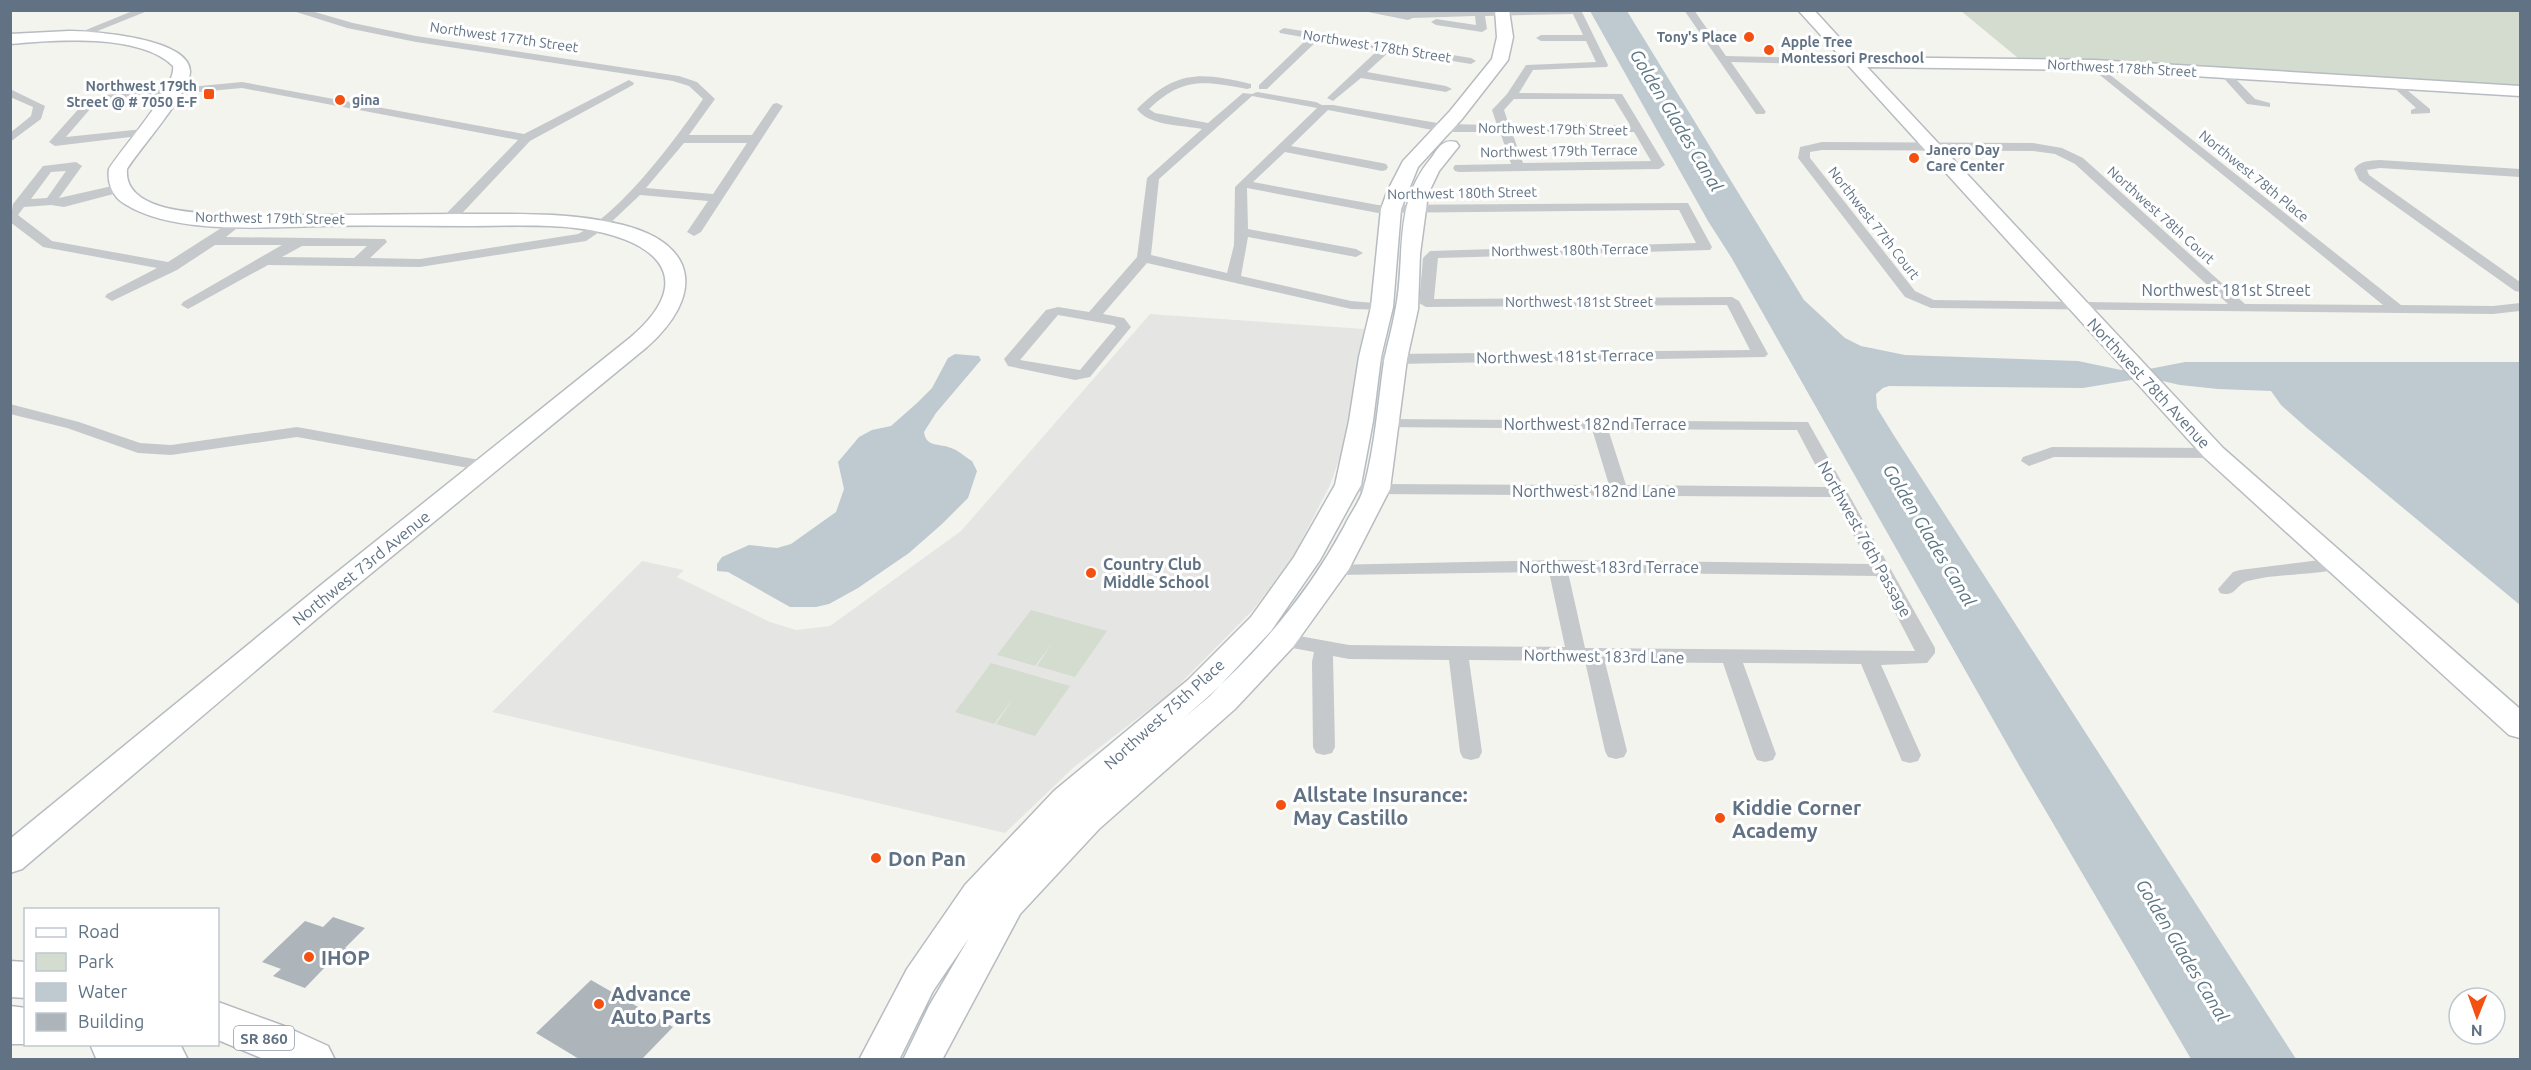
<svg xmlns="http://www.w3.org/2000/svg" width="2531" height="1070" font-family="Ubuntu,sans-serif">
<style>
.built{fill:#e5e6e3}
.green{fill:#d4dcd0}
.water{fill:#becacf}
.building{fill:#adb5bb}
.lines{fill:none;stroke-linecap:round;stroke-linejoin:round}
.secondary-casing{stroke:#b7bcc1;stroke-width:3}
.primary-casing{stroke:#b6babe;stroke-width:3}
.street{fill:#c6c9cc;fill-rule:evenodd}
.secondary{fill:#fff;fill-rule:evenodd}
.primary{fill:#fff;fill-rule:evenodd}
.poi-dot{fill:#f35011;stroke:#fff;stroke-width:2}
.labels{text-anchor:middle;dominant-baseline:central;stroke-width:6;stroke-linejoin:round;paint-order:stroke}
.far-street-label{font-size:14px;fill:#607284;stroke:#fff}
.far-poi-label{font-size:14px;font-weight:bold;fill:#607284;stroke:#fff;text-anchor:start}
.shield{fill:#fff;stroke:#909ca9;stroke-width:1.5}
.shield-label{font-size:15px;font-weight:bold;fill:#607284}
.street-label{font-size:16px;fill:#607284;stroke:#fff}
.poi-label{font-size:16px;font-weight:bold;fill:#607284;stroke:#fff;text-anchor:start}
.water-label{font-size:18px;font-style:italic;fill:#5b7682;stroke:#fff}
.near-poi-label{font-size:20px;font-weight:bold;fill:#607284;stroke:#fff;text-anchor:start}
</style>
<rect width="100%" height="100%" fill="#f4f4ef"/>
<path class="built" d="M1150 314 1364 329 1350 429 1330 485 1293 557 1253 610 1172 692 1074 767 1005 833 492 712 642 561 684 570 677 577 770 622 796 630 830 626 961 531Z"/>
<g class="green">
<path d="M1961 11H2520V86L2070 59 2018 58Z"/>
<path d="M1031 610 1107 631 1075 677 1037 666 1053 642 1035 666 997 655Z"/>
<path d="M991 663 1070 686 1035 736 996 724 1014 697 994 724 955 712Z"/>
</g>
<g class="water">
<path d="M1590 11H1627L1804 300 1845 338 1861 346 1905 355 2078 361 2121 370 2149 369 2185 362H2520V605L2308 429 2281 405 2271 391 2218 389 2180 385 2158 380H2131L2083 388 1889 386 1883 388 1876 394 1877 408 1893 434 2296 1059H2191L2020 767 1731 257 1708 221Z"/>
<path d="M955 354 979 356 981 360 936 413 924 432C926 448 940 443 951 448 958 450 965 457 972 461L977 471 968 498 942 524 909 553 858 588 829 604 816 607H790L728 572 717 571V564L722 557 749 545 777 548 791 544 836 512 844 489 838 462 859 437 872 430 891 426 917 403 932 388 948 358Z"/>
</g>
<g class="building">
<path d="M333 917 365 928 345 948 356 952 341 967 329 963 305 988 273 976 281 969 262 962 305 921 323 927Z"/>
<path d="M591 980 673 1027 642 1059H579L536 1033Z"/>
</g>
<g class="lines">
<defs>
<g id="secondary">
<path d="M1495 10H1509L1513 37 1508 60 1462 119 1418 167 1401 209 1393 307 1381 357 1373 421 1361 485 1320 560 1271 631 1210 696 1171 729C1242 669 1299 610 1344 527 1350 514 1361 500 1364 487 1375 446 1378 403 1384 361 1387 345 1392 329 1395 312 1407 257 1391 205 1432 157 1439 147 1443 139 1456 142L1459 146 1439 171 1428 194 1420 254 1418 309 1407 359 1390 489 1349 569 1293 647 1235 709 1099 829 1020 914 942 1060H903L929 1006 969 938 933 991 899 1060H859L907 969 965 885 1054 791 1188 680 1251 617 1294 557 1335 485 1349 421 1359 357 1371 307 1381 209 1387 192 1403 161 1450 111 1492 59 1497 37Z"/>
<path d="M1798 10H1814L1857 57 2094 60 2520 86V96L2094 70 1867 67 2223 448 2520 709V738L2509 735 2205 458Z"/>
<path d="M69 31C92 31 191 38 190 72 189 94 140 148 127 169 123 213 201 213 231 215 309 216 387 214 464 214 518 214 572 212 623 225 701 245 702 298 647 347L346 594 22 869 10 873V839L326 581 631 337C705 273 647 236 575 228 541 224 506 226 471 226 421 226 371 225 321 226 264 227 174 235 125 204 112 197 107 182 109 169 122 148 177 87 173 66 140 33 54 40 10 44V34Z"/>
</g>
<g id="primary">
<path d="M10 961 26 962V998L10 997Z"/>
<path d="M218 1002 284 1026 328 1046 335 1060H266L218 1040Z"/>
<path d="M10 1006 26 1008V1044H30H10Z"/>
<path d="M90 1044H178L181 1046 188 1060H100L96 1058Z"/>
</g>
</defs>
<use href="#secondary" class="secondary-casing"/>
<use href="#primary" class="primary-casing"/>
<g class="street">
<path d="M135 10H150L80 38 71 36Z"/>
<path d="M290 10H308L353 23 416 36 679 76 697 82 715 99 689 135H752L773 104 777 103 783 106 701 232 694 236 687 232 708 201 640 195 605 228 586 241 420 267 268 265 188 309 181 305 183 302 282 245H215L177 270 112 301 105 297 107 294 157 268 43 247 10 222 13 204 43 166 76 162 82 166 59 198 121 184 127 188 125 191 64 207 51 205 24 207 18 215 52 241 168 262 240 216 247 220 226 237 385 239 387 242 370 258 420 259 578 234C620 214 676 139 703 99L689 86 673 81 416 42 347 28ZM684 143H747L713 194 646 188ZM66 171 47 198 31 199 51 172ZM302 246H367L354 258 282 257Z"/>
<path d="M1358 10H1581L1608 65 1607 67 1533 70 1519 93 1622 94 1665 165 1659 169 1459 172 1455 171 1453 168 1455 165 1511 164 1500 132H1443L1328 110 1291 146 1382 163 1386 164 1388 167 1386 170 1382 171 1285 152 1253 182 1378 205 1688 203 1712 247 1710 250 1438 258 1434 299 1732 297 1739 301 1768 354 1765 357 1396 364 1365 360 1362 357 1365 354H1396L1750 350 1727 305 1426 307 1419 303 1423 258 1430 251 1696 243 1679 210 1378 213 1247 188 1248 229 1356 249 1363 253 1356 257 1248 237 1241 276 1351 301 1387 304 1389 307 1387 310 1351 309 1147 263 1103 314 1124 318 1131 327 1090 377 1075 380 1008 366 1004 359 1046 310 1058 307 1089 312 1137 257 1147 178 1202 129C1183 125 1148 126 1137 109L1139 107C1177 70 1201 72 1251 84V88L1247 89C1203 81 1183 77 1149 109L1155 113 1208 123 1243 93 1252 94 1257 92 1316 102 1322 105H1333L1443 124 1497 125 1492 110 1507 94 1526 65 1596 62 1586 41H1541L1536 38 1541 35H1583L1573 14 1485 16 1487 29 1482 32 1436 25 1431 22 1436 19 1476 25 1475 16 1413 18 1408 20ZM1252 96 1317 108 1235 187 1234 245 1227 273 1151 255 1159 179ZM1514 99H1614L1630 125H1509L1504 110ZM1512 132H1634L1651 161 1523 163ZM1058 315 1114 325 1116 327 1080 370 1020 360Z"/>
<path d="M1684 10H1694L1726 56 1852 59 1857 62 1852 65 1731 62 1766 112 1764 114H1756Z"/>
<path d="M1284 28 1471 58 1476 61 1471 64 1390 51 1367 72 1446 86 1452 89 1446 92 1361 78 1333 101 1327 98 1329 96 1379 49 1318 40 1267 89H1259V85L1308 38 1280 33 1279 31Z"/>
<path d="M2094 62 2401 305 2493 306 2520 303V311L2493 314 1931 308 1905 297 1798 158 1800 147 1822 142 2033 143 2062 148 2083 158 2245 304 2383 305 2090 67V63ZM1822 150 2033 151 2055 154 2075 164 2228 304 1934 300 1915 291 1810 158V152Z"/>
<path d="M2224 70 2228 71 2255 99 2270 103V107L2247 104 2219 73Z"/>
<path d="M629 80 634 83 633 85 530 141 453 223H443L441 220 443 217 518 140 242 88 111 100 91 108 66 137 143 129 149 133 147 135 55 146 49 142 83 104 105 95 242 82 524 134Z"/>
<path d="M2396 81 2430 109V113L2411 114V110L2416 108 2392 86V82Z"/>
<path d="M10 89 45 106 41 119 10 142V133L31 116 33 107 10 97Z"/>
<path d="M2380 160 2520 169V177L2380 168 2367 170 2369 175 2520 282V292L2515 291 2359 180 2354 169C2361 160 2370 161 2380 160Z"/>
<path d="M10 404 79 422 140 443 171 445 297 427 485 461 491 462 493 466 491 470 485 471 297 437 171 455 138 453 67 428 10 414Z"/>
<path d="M1388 419 1808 422 1935 648V653L1927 663 1881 665 1921 755 1918 761 1910 763 1902 761 1861 664 1743 663 1776 754 1773 760 1765 762 1757 760 1754 754 1723 663 1605 662 1627 751 1624 757 1616 759 1608 757 1605 751 1585 661 1469 660 1482 752 1479 758 1471 760 1463 758 1460 752 1449 660 1349 659 1333 656 1335 747 1332 753 1324 755 1316 753 1313 747 1312 662 1314 652 1276 645 1273 640 1276 635 1283 633 1349 645 1565 647 1549 572 1335 575 1328 573 1326 569 1328 565 1557 560 1869 564 1833 497 1377 494 1342 489 1339 485 1342 481 1348 480 1377 484 1609 485 1592 429 1382 427 1380 424 1382 421ZM1608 429 1797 430 1827 487 1626 485ZM1568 572 1876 576 1915 651 1585 648Z"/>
<path d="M2052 447 2214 448 2222 453 2214 458 2054 457 2029 466 2021 461 2023 457Z"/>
<path d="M2336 558 2343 560 2345 564 2343 568C2312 576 2279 573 2248 581 2236 584 2236 598 2220 593L2218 589 2233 572 2240 570Z"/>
</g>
<use href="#secondary" class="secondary"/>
<use href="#primary" class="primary"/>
</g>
<g class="poi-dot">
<circle cx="1749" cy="37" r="6"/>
<circle cx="1769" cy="50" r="6"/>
<rect x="203" y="88" width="12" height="12" rx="3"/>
<circle cx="340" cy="100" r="6"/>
<circle cx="1914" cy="158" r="6"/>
<circle cx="1091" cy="573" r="6"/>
<circle cx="1281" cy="805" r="6"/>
<circle cx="1720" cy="818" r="6"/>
<circle cx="876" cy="858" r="6"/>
<circle cx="309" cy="957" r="6"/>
<circle cx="599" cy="1004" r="6"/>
</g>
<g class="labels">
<g class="far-street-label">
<text transform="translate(504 37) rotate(8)">Northwest 177th Street</text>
<text transform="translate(1377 46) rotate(9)">Northwest 178th Street</text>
<text transform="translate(2122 68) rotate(3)">Northwest 178th Street</text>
<text transform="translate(1553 129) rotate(1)">Northwest 179th Street</text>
<text transform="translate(1559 151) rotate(-1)">Northwest 179th Terrace</text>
<text transform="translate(2254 176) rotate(39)">Northwest 78th Place</text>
<text transform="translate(1462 193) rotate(-1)">Northwest 180th Street</text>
<text transform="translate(2161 215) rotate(42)">Northwest 78th Court</text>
<text transform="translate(270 218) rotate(1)">Northwest 179th Street</text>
<text transform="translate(1874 223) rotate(52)">Northwest 77th Court</text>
<text transform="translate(1570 250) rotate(-1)">Northwest 180th Terrace</text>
<text x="1579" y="302">Northwest 181st Street</text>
</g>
<g class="far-poi-label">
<text x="1737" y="37" text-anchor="end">Tony's Place</text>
<text x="1781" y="42">Apple Tree<tspan x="1781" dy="16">Montessori Preschool</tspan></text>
<text x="197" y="86" text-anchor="end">Northwest 179th<tspan x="197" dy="16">Street @ # 7050 E-F</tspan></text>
<text x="352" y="100">gina</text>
<text x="1926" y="150">Janero Day<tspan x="1926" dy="16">Care Center</tspan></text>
</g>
<rect class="shield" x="234" y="1026" width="60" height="24" rx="4.5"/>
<g class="shield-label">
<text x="264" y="1038">SR 860</text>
</g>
<g class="street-label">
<text x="2226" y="290">Northwest 181st Street</text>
<text transform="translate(1565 356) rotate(-1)">Northwest 181st Terrace</text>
<text transform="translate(2149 383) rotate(47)">Northwest 78th Avenue</text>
<text x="1595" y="424">Northwest 182nd Terrace</text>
<text x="1594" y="491">Northwest 182nd Lane</text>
<text transform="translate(1865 539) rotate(61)">Northwest 76th Passage</text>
<text x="1609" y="567">Northwest 183rd Terrace</text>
<text transform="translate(361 568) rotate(-39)">Northwest 73rd Avenue</text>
<text transform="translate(1604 656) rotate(1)">Northwest 183rd Lane</text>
<text transform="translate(1164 714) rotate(-42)">Northwest 75th Place</text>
</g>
<g class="poi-label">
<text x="1103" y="564">Country Club<tspan x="1103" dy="18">Middle School</tspan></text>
</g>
<g class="water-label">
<text transform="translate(1677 120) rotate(59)">Golden Glades Canal</text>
<text transform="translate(1930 535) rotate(59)">Golden Glades Canal</text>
<text transform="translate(2183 950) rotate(59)">Golden Glades Canal</text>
</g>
<g class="near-poi-label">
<text x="1293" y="794">Allstate Insurance:<tspan x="1293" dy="23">May Castillo</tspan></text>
<text x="1732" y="807">Kiddie Corner<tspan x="1732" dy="23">Academy</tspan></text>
<text x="888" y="858">Don Pan</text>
<text x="321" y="957">IHOP</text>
<text x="611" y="993">Advance<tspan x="611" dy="23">Auto Parts</tspan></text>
</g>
</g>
<rect width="2531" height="1070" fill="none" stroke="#607284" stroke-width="24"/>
<rect x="24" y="908" width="195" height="138" fill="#ffffff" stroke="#bfc7ce" stroke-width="1.5"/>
<rect x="36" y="928" width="30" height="9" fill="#ffffff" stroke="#bfc7ce" stroke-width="1.5"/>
<text x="78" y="938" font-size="18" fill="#607284">Road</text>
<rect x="36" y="953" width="30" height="18" fill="#d4dcd0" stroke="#bfc7ce" stroke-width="1.5"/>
<text x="78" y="968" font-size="18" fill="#607284">Park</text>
<rect x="36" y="983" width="30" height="18" fill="#becacf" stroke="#bfc7ce" stroke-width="1.5"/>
<text x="78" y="998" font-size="18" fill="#607284">Water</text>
<rect x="36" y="1013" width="30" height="18" fill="#adb5bb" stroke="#bfc7ce" stroke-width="1.5"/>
<text x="78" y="1028" font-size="18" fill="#607284">Building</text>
<g transform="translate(2477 1016) rotate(181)"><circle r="28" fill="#ffffff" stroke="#bfc7ce" stroke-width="1.5"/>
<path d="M0-4.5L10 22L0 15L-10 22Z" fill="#f35011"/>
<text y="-9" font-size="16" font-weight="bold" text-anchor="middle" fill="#607284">N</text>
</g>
</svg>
